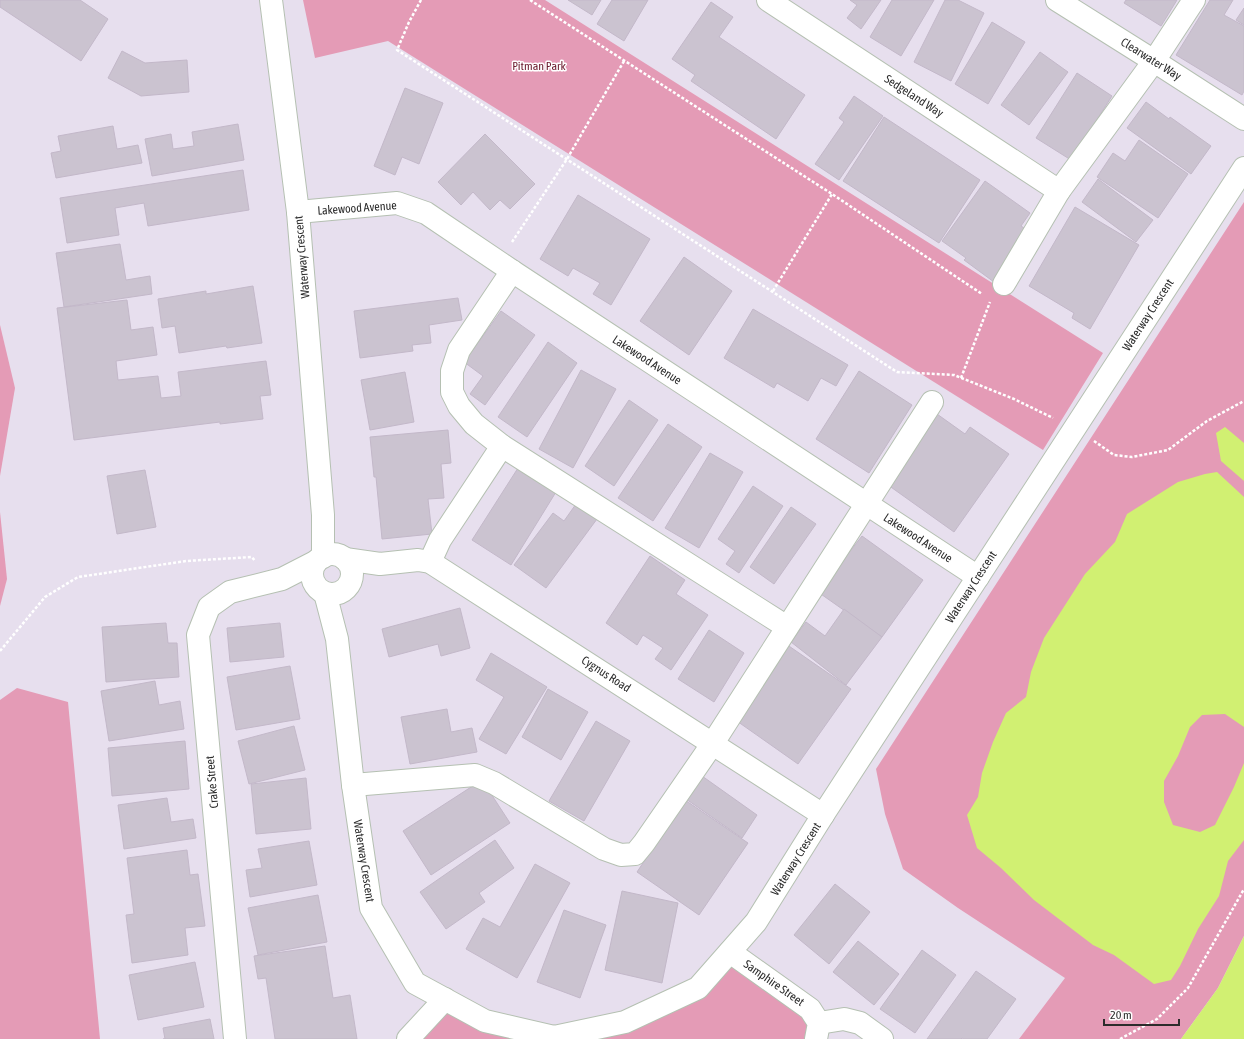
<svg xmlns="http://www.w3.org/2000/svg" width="1244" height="1039" font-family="'Asap Condensed',sans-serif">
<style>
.green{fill:#e49bb6}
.water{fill:#d1f072}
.building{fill:#cbc3d0;stroke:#c3b8c9}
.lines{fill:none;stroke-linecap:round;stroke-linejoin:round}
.minor-casing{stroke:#b5c0b2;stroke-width:24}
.path{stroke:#fff;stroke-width:2.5;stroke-dasharray:3 2;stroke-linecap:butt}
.minor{stroke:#fff;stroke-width:22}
.labels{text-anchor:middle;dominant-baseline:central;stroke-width:3;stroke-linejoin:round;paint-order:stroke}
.street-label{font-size:12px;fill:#2c2c2c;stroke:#fff}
.park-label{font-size:12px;fill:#6b1a2d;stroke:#fff}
</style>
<rect width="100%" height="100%" fill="#e7dfee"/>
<g class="green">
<path d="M303 0H545L1103 353 1043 450 388 41 315 58Z"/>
<path d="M1244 202V936L1218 988 1181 1039H1019L1065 978 958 908 903 869 885 814 876 769Z"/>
<path d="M0 325 15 388 0 476Z"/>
<path d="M0 512 7 579 0 606Z"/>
<path d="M17 688 68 702 100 1039H0V700Z"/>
<path d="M730 952 810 1009 816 1039H408L445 999 554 1037 698 988Z"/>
</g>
<g class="water">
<path d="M1225 427 1244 443V481L1221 461 1216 433Z"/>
<path d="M1217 472 1244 497V727L1225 714 1202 715 1190 727 1178 756 1164 781V802L1173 825 1200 832 1215 825 1234 787 1244 763V840L1228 861 1219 896 1198 929 1180 966 1171 980 1154 984 1114 955 1093 945 1034 900 1001 868 977 848 967 815 978 797 982 773 993 742 1006 713 1026 697 1031 672 1044 638 1085 574 1115 542 1127 514 1178 482 1205 474Z"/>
<path d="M1244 936V1039H1181L1218 988Z"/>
</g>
<g class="building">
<path d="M0 0H80L108 19 81 61 0 7Z"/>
<path d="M568 0H601L592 15Z"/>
<path d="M612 0H648L624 41 597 24Z"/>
<path d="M850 0H881L861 29 847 18 857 5Z"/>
<path d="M892 0H934L901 56 870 37Z"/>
<path d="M945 0H958L984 13 951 81 914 62Z"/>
<path d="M1126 0H1177L1161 26 1124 3Z"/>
<path d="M1210 0H1233L1224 15 1244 26V91L1242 95 1176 55Z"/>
<path d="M711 2 733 17 719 37 805 95 776 139 691 81 695 75 672 59Z"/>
<path d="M1244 8V25L1236 20Z"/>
<path d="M992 22 1025 42 988 104 955 84Z"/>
<path d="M122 51 145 63 187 60 189 92 141 96 108 78Z"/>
<path d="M1040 52 1068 72 1029 125 1001 105Z"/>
<path d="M1077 73 1112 96 1071 160 1036 138Z"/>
<path d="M405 88 443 103 419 164 402 157 395 175 374 166Z"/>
<path d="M854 96 883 116 839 180 815 164 844 122 839 118Z"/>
<path d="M1146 102 1169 119 1170 117 1211 146 1191 174 1127 128Z"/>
<path d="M884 117 980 180 939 243 843 181Z"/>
<path d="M238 124 244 160 152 176 145 139 171 134 173 149 194 146 192 132Z"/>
<path d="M113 126 117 149 138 145 142 163 56 178 51 153 61 151 58 136Z"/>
<path d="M485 134 535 184 510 209 500 200 490 210 473 192 461 205 438 182Z"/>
<path d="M1139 140 1188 174 1158 218 1097 177 1113 153 1125 161Z"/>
<path d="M243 170 249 210 148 226 144 203 115 208 119 235 67 243 60 198Z"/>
<path d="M1098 179 1153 220 1136 242 1082 202Z"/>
<path d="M985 181 1030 213 1021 226 1030 232 994 282 964 260 966 258 942 241Z"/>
<path d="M578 195 650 239 611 305 593 294 600 283 573 268 568 276 540 259Z"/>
<path d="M1075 207 1139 245 1090 329 1072 318 1074 313 1029 286Z"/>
<path d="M120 244 126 280 150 276 152 294 64 307 56 253Z"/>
<path d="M684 257 732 291 689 355 640 321Z"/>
<path d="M253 286 262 343 227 348 226 346 179 353 175 326 162 328 158 299 206 291V294Z"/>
<path d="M458 298 462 320 429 325 431 343 412 345 413 351 360 358 354 311Z"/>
<path d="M127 300 131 330 153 327 157 355 116 361 118 380 158 376 161 398 181 396 178 372 266 361 271 395 260 396 263 419 220 424V422L74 440 57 308Z"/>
<path d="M753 309 848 365 836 386 821 378 808 401 777 383 774 388 724 358Z"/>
<path d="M501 311 535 335 485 405 470 394 483 376 464 362Z"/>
<path d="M548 342 577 363 527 437 498 417Z"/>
<path d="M581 370 616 389 573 468 539 449Z"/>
<path d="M859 371 912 405 869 473 816 439Z"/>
<path d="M405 372 414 422 370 430 361 380Z"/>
<path d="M629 400 658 420 614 486 585 466Z"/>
<path d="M937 414 965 434 970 427 1009 454 954 532 888 485Z"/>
<path d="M668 424 702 447 653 521 618 498Z"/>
<path d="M448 430 451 463 441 464 444 498 428 499 432 534 382 539 376 477H374L370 437Z"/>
<path d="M710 453 743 472 699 548 665 528Z"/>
<path d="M518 468 556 492 511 565 472 540Z"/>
<path d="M145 470 156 527 117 534 107 476Z"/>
<path d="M753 486 783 506 739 573 726 564 735 551 718 539Z"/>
<path d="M576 504 597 519 546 588 514 565 553 513 564 521Z"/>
<path d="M791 507 816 524 774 584 750 567Z"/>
<path d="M862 536 923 580 882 637 818 592Z"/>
<path d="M650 556 685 580 676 594 708 615 671 670 655 659 663 648 643 635 637 645 606 623Z"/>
<path d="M460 608 470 648 441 656 438 644 389 657 382 629Z"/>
<path d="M844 609 882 637 846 685 791 642 806 622 825 636Z"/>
<path d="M166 623 168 643H177L179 677 106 682 102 627Z"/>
<path d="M280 623 284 657 230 662 227 628Z"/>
<path d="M709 630 744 653 714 702 678 679Z"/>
<path d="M786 644 851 689 798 764 734 719Z"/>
<path d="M491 653 547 687 506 754 479 739 504 697 476 680Z"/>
<path d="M290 666 300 719 236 730 227 677Z"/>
<path d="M155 681 159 705 180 701 184 729 109 741 101 691Z"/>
<path d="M548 689 588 712 561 760 522 737Z"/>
<path d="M447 709 451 732 472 728 477 752 410 764 401 717Z"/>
<path d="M596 721 630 741 584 821 549 801Z"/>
<path d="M294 726 305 770 249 784 238 741Z"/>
<path d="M185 741 189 789 112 796 108 748Z"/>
<path d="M702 776 757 815 742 838 686 799Z"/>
<path d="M306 778 311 829 256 834 251 784Z"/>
<path d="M482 780 510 823 431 875 403 831Z"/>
<path d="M167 798 171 822 193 819 196 838 124 849 118 805Z"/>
<path d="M685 800 748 843 699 915 637 872Z"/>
<path d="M495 840 514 868 479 893 485 902 446 929 420 892Z"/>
<path d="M309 841 317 885 250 897 246 870 262 868 258 849Z"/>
<path d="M187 850 190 875 198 874 205 926 185 928 188 955 132 963 126 915 134 914 127 858Z"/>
<path d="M535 864 570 883 517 978 466 949 483 918 500 927Z"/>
<path d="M835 884 870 912 829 964 794 935Z"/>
<path d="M622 891 678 903 662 983 605 970Z"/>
<path d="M318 895 327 942 258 955 248 908Z"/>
<path d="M564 910 606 925 580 998 537 982Z"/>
<path d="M858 941 899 974 874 1005 833 972Z"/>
<path d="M325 946 333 998 350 995 357 1039H275L266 978 258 979 254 956Z"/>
<path d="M922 950 956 975 915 1033 880 1009Z"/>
<path d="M195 962 204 1007 138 1020 129 975Z"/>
<path d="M976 971 1016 999 987 1039H964L962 1038 961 1039H927Z"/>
<path d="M210 1019 214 1039H163H165L163 1028Z"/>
</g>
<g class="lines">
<defs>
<g id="minor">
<path d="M271 0 298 212 323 515V557"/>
<path d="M768 0 1059 191"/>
<path d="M1057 0 1154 61 1244 119"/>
<path d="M298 212 397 203 426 213 512 271 978 577"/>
<path d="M512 271 459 350 452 371V392L459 406 474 424 502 446 787 627"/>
<path d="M1004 284 1059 191 1154 61 1194 0"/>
<circle cx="332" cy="574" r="20"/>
<path d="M345 559 380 564 418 560 430 562 823 815"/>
<path d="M430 562 440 540 502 446"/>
<path d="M325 593 337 639 353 785 371 908 415 983 485 1021 554 1037 625 1022 698 988 756 922 823 815 1244 168"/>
<path d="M353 785 475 775 494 783 604 849 621 855 635 854 644 843 713 743 932 402"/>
<path d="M730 952 810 1009 819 1023 816 1039"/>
<path d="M819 1023 844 1019 860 1023 882 1039"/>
<path d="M235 1039 198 635 209 607 230 592 282 579 317 561"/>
<path d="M408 1039 445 999"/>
</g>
</defs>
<use href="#minor" class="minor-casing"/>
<g class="path">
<path d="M421 0 409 22 397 50 897 372 954 375 1014 399 1053 418"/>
<path d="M530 0 832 194 982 294"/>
<path d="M512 242 567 159 624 61"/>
<path d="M773 291 832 194"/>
<path d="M961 378 990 302"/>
<path d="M1094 441 1114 455 1132 457 1168 450 1207 421 1244 401"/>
<path d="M0 651 45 597 78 577 186 561 252 557 255 561"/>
<path d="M1120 1039 1157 1019 1188 988 1244 889"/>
</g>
<use href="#minor" class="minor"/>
</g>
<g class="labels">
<g class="street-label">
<text transform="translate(1151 59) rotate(32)">Clearwater Way</text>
<text transform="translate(914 96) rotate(33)">Sedgeland Way</text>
<text transform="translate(357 208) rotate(-4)">Lakewood Avenue</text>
<text transform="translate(302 257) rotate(-95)">Waterway Crescent</text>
<text transform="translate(1148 315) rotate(-57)">Waterway Crescent</text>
<text transform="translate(647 360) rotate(33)">Lakewood Avenue</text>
<text transform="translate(918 538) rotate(33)">Lakewood Avenue</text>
<text transform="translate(971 587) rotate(-57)">Waterway Crescent</text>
<text transform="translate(606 674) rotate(33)">Cygnus Road</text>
<text transform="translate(212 782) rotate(-95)">Crake Street</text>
<text transform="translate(796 859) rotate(-58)">Waterway Crescent</text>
<text transform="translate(364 861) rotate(81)">Waterway Crescent</text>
<text transform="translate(774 983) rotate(35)">Samphire Street</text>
</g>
<g class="park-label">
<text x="539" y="66">Pitman Park</text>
</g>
</g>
<path d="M1104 1019v6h75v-6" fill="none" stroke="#2c2c2c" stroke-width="2"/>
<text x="1110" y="1019" font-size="12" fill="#2c2c2c" stroke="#ffffff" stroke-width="3" paint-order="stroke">20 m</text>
</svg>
